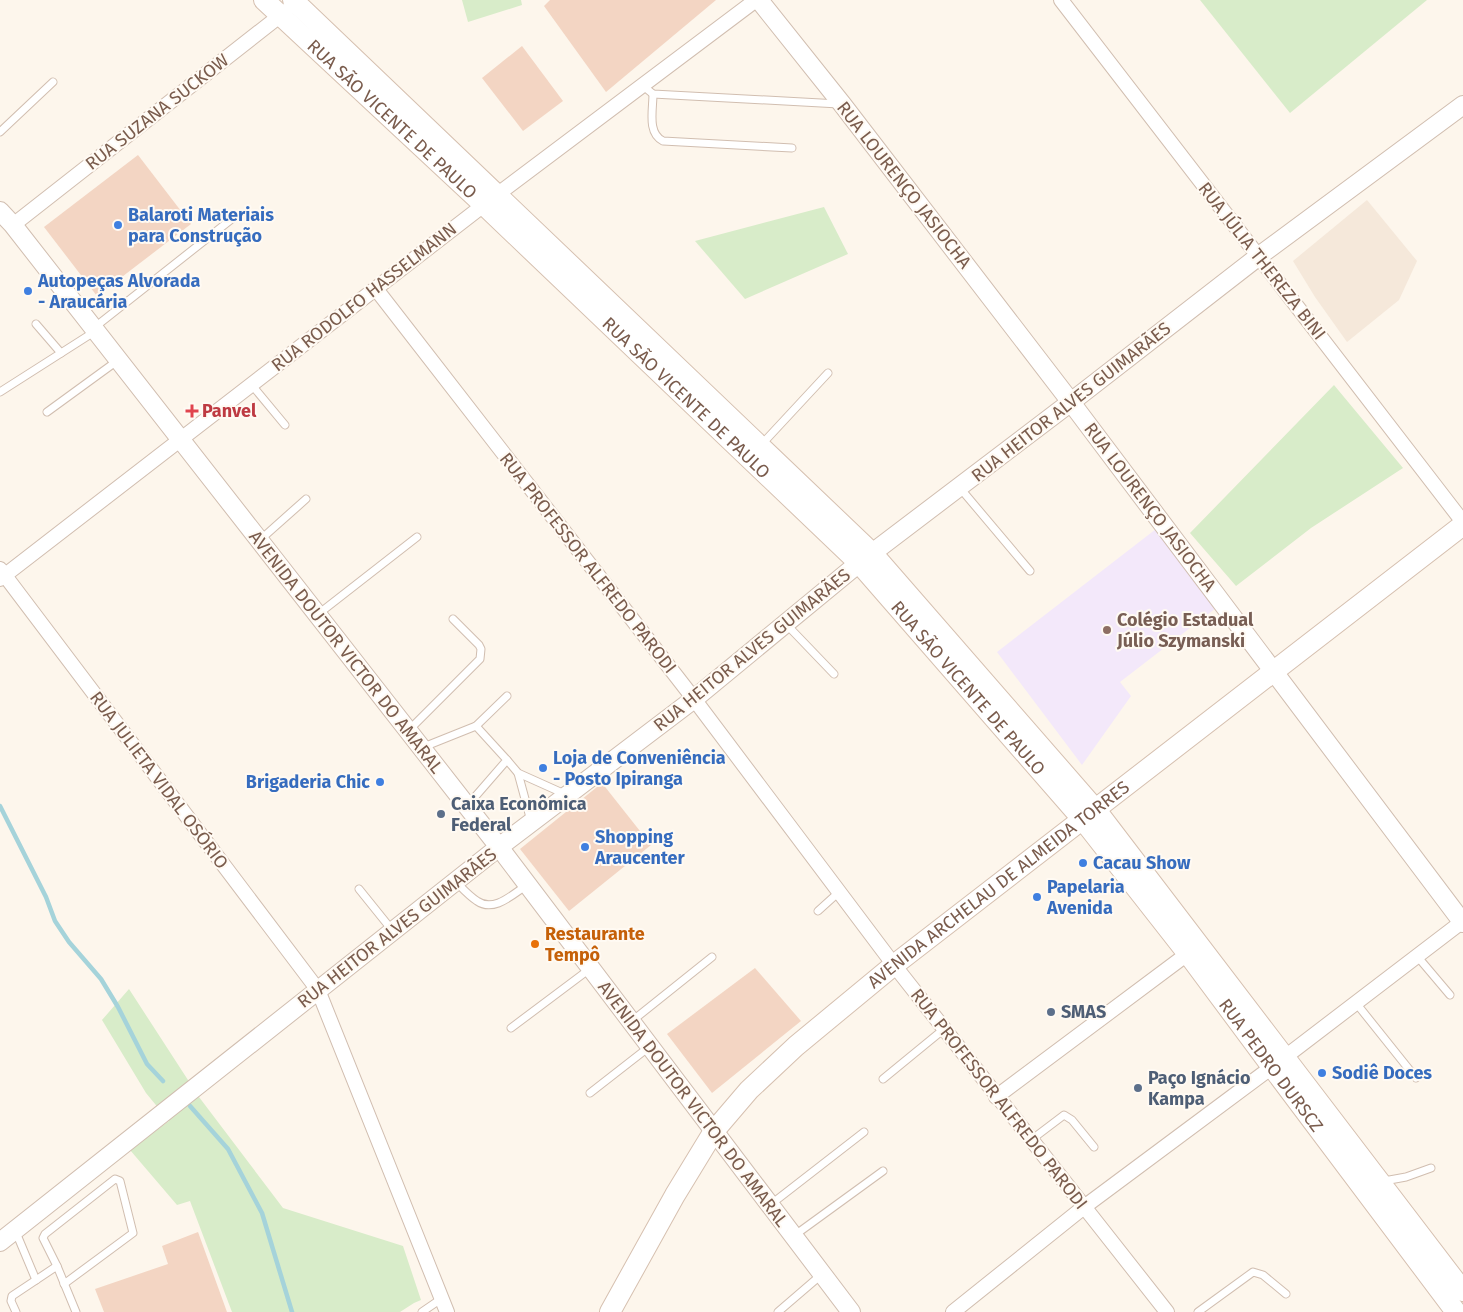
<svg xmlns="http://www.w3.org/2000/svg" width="1463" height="1312" font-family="'Fira Sans',sans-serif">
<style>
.residential{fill:#f5e8da}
.education{fill:#f3e8fa}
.green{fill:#d8ecc9}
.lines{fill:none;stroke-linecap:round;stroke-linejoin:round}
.stream{stroke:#a5d3da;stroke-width:4.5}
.building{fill:#f3d5c3}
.service-casing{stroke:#d1beb0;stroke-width:9}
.minor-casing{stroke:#d1beb0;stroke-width:16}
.tertiary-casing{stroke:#d1beb0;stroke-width:20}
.secondary-casing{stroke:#d6c0b0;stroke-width:22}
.service{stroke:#fff;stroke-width:7}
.minor{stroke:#fff;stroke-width:14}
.tertiary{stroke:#fff;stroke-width:18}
.secondary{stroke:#fff;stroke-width:20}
.shop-dot{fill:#3f7fe0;stroke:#fffaf3;stroke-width:2}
.health-dot{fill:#e0444e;stroke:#fffaf3;stroke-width:2}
.education-dot{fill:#8d6e63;stroke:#fffaf3;stroke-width:2}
.service-dot{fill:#5c6f8a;stroke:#fffaf3;stroke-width:2}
.food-dot{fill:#e8710a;stroke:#fffaf3;stroke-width:2}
.labels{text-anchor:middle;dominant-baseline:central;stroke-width:4;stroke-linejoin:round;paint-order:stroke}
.street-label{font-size:18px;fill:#7a5c4d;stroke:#fffaf3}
.shop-label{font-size:18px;font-weight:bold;fill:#366cbe;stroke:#fffaf3;text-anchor:start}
.health-label{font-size:18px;font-weight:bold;fill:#be3a42;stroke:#fffaf3;text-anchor:start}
.education-label{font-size:18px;font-weight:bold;fill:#785e54;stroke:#fffaf3;text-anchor:start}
.service-label{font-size:18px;font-weight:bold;fill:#4e5e75;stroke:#fffaf3;text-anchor:start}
.food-label{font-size:18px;font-weight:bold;fill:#c56008;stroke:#fffaf3;text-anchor:start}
</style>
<rect width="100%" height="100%" fill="#fdf6ec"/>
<path class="residential" d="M1367 200 1417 261 1399 300 1347 342 1315 297 1293 261Z"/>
<path class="education" d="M1156 529 1216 608 1120 682 1131 696 1082 765 997 652Z"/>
<g class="green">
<path d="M462 0H521L522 5 468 22Z"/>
<path d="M1200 0H1427L1290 113Z"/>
<path d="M824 207 848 254 745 299 695 241Z"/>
<path d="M1334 385 1403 468 1311 528 1236 586 1190 533Z"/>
<path d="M129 989 199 1097 283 1208 403 1246 421 1300 414 1303 400 1312H232L190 1201 177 1205 130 1150 169 1121 146 1093 102 1020Z"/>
</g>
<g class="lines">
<g class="stream">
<path d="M0 806 46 897 55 921 69 942 101 979 118 1007 147 1064 163 1081"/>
<path d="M190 1106 228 1149 262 1213 292 1312"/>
</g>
</g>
<g class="building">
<path d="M550 0H716L606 92 544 6Z"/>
<path d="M522 46 563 101 523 131 482 78Z"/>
<path d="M138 155 191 224 97 296 44 227Z"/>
<path d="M602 783 651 845 569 911 520 849Z"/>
<path d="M755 968 801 1021 712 1093 667 1034Z"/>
<path d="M198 1232 227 1312H104L95 1289 168 1264 162 1246Z"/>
</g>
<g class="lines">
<defs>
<g id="service">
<path d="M642 85 653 94 839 104"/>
<path d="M653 94C653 110 647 133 663 141L792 148"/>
<path d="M0 132 53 82"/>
<path d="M36 324 61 353"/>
<path d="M95 327 233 218"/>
<path d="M251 384 285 425"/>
<path d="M0 392 94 332"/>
<path d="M47 412 117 361"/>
<path d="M762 444 828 373"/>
<path d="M960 488 1030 571"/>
<path d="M260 540 306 499"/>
<path d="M317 615 417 537"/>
<path d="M786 624 834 674"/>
<path d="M476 726 507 696"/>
<path d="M409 730 480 659 481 649 479 645 453 619"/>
<path d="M421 748 476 726 507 760 467 806"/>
<path d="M507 760 518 773 567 795"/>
<path d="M518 773 531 821"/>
<path d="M456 882C462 888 469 896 477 901 494 913 513 894 527 885"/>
<path d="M359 889 392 930"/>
<path d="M818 911 839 892"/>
<path d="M1417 956 1450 995"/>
<path d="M1356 1003 1416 1078"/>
<path d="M632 1021 712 957"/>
<path d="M511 1028 591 968"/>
<path d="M883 1079 944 1029"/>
<path d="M590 1093 649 1047"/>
<path d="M1031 1140 1064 1115 1072 1120 1094 1147"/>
<path d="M1384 1181 1406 1177 1431 1168"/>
<path d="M770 1205 864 1132"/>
<path d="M15 1230 36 1280"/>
<path d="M795 1235 883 1171"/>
<path d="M57 1266 43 1238 45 1234 115 1179 120 1181 133 1233 64 1284"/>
<path d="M16 1312 11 1301 12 1296 57 1266 76 1312"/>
<path d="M422 1312 441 1299"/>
<path d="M778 1312 821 1275"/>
<path d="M1198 1312 1253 1272 1263 1275 1286 1294"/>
</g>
<g id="minor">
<path d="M1061 0 1463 522"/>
<path d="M13 225 286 11"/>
<path d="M376 289 694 699 894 965 1167 1312"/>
<path d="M0 569 318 990 447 1312"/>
<path d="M0 579 498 194 756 0"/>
<path d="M996 1097 1194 949"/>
<path d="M953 1312 1084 1207 1272 1067 1463 921"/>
</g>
<g id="tertiary">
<path d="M759 0 842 104 1067 397 1463 923"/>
<path d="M0 211 13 225 499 847 851 1312"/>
<path d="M0 1242 499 847 694 699 859 563 1071 402 1259 256 1463 105"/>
</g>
<g id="secondary">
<path id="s1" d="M264 0 484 205 859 563 1083 820 1188 954 1272 1067 1456 1312"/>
<path d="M293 0 873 554 1096 810 1463 1291"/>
<path id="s2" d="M610 1312 675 1195 714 1131 749 1090 796 1046 894 965 1463 525"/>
</g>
</defs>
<use href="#service" class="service-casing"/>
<use href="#minor" class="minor-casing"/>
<use href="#tertiary" class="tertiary-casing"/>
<use href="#secondary" class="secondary-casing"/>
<use href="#service" class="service"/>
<use href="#minor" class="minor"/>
<use href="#tertiary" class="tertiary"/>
<use href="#secondary" class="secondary"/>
</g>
<g class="shop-dot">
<circle cx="118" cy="225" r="5"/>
<circle cx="28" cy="291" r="5"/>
<circle cx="543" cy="768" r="5"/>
<circle cx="380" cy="782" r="5"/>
<circle cx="585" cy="847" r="5"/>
<circle cx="1083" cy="863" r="5"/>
<circle cx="1037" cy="897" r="5"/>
<circle cx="1322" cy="1073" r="5"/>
</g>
<path class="health-dot" d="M189.5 403.5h5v5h5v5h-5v5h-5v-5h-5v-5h5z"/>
<circle class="education-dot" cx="1107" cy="630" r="5"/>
<g class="service-dot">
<circle cx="441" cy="814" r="5"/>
<circle cx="1051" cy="1012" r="5"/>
<circle cx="1138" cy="1088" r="5"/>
</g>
<circle class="food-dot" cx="535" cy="944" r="5"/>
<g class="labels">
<g class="street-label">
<text transform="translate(157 112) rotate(-38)">RUA SUZANA SUCKOW</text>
<text stroke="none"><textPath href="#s1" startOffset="175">RUA SÃO VICENTE DE PAULO</textPath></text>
<text transform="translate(904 185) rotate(52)">RUA LOURENÇO JASIOCHA</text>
<text transform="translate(1262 261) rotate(52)">RUA JÚLIA THEREZA BINI</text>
<text transform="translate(364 297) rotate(-38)">RUA RODOLFO HASSELMANN</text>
<text stroke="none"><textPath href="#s1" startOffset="580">RUA SÃO VICENTE DE PAULO</textPath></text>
<text transform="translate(1071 402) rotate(-38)">RUA HEITOR ALVES GUIMARÃES</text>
<text transform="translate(1150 507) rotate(53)">RUA LOURENÇO JASIOCHA</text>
<text transform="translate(588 563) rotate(52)">RUA PROFESSOR ALFREDO PARODI</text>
<text transform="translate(752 650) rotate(-39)">RUA HEITOR ALVES GUIMARÃES</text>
<text transform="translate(346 652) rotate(52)">AVENIDA DOUTOR VICTOR DO AMARAL</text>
<text stroke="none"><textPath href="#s1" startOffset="985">RUA SÃO VICENTE DE PAULO</textPath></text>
<text transform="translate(159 780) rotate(53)">RUA JULIETA VIDAL OSÓRIO</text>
<text stroke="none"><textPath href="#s2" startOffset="586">AVENIDA ARCHELAU DE ALMEIDA TORRES</textPath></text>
<text transform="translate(397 928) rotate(-38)">RUA HEITOR ALVES GUIMARÃES</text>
<text stroke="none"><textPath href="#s1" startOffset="1469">RUA PEDRO DURSCZ</textPath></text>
<text transform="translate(999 1099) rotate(52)">RUA PROFESSOR ALFREDO PARODI</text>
<text transform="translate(693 1104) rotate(53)">AVENIDA DOUTOR VICTOR DO AMARAL</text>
</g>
<g class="shop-label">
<text x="128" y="215">Balaroti Materiais<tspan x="128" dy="21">para Construção</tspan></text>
<text x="38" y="281">Autopeças Alvorada<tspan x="38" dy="21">- Araucária</tspan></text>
<text x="553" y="758">Loja de Conveniência<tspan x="553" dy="21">- Posto Ipiranga</tspan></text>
<text x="370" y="782" text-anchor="end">Brigaderia Chic</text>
<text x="595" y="837">Shopping<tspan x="595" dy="21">Araucenter</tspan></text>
<text x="1093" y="863">Cacau Show</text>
<text x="1047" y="887">Papelaria<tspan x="1047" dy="21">Avenida</tspan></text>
<text x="1332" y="1073">Sodiê Doces</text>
</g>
<g class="health-label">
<text x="202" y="411">Panvel</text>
</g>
<g class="education-label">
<text x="1117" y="620">Colégio Estadual<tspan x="1117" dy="21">Júlio Szymanski</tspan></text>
</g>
<g class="service-label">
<text x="451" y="804">Caixa Econômica<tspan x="451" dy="21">Federal</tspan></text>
<text x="1061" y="1012">SMAS</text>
<text x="1148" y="1078">Paço Ignácio<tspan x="1148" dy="21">Kampa</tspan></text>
</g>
<g class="food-label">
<text x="545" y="934">Restaurante<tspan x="545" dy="21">Tempô</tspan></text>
</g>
</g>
</svg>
